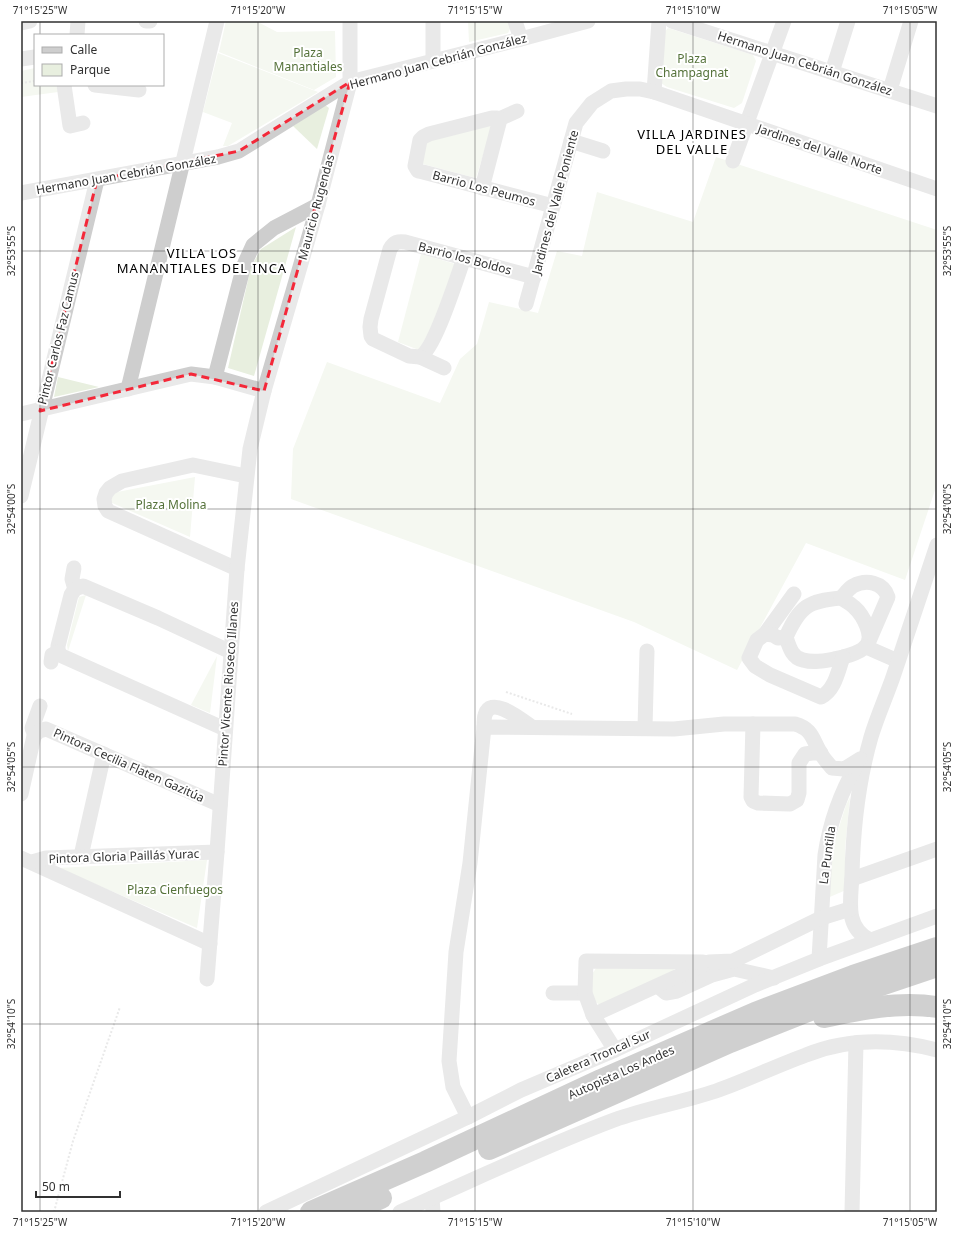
<svg xmlns="http://www.w3.org/2000/svg" width="958" height="1233" font-family="'Noto Sans',sans-serif">
<style>
.green{fill:#e8efdf}
.lines{fill:none;stroke-linecap:round;stroke-linejoin:round}
.path{stroke:#cecece;stroke-width:2;stroke-dasharray:2 2;stroke-linecap:butt}
.minor{stroke:#cecece;stroke-width:15}
.highway{stroke:#989898;stroke-width:22}
.marked{fill:none;stroke:#f42839;stroke-width:3;stroke-dasharray:8 5;stroke-linejoin:round}
.ticks{fill:none;stroke:#313131;stroke-width:1;stroke-opacity:0.45}
.labels{text-anchor:middle;dominant-baseline:central;stroke-width:4;stroke-linejoin:round;paint-order:stroke}
.park-label{font-size:12px;fill:#55723a;stroke:#fff}
.street-label{font-size:12px;fill:#313131;stroke:#fff}
.neighbourhood-label{font-size:13px;letter-spacing:1px;fill:#000;stroke:#fff}
.neatline{fill:none;stroke:#313131;stroke-width:1.5}
.ticks-label{font-size:10px;text-anchor:middle;fill:#313131}
</style>
<rect width="100%" height="100%" fill="#fff"/>
<g class="green">
<path d="M226 21H256L277 32 335 31 336 77 314 90 219 52Z"/>
<path d="M468 21H509L510 29 508 33 469 42Z"/>
<path d="M668 28 753 55 756 61 742 103 734 108 667 87 661 83 663 34Z"/>
<path d="M218 53 318 92 228 146H223L232 123 203 112Z"/>
<path d="M35 68V85H56L58 92 21 97V71Z"/>
<path d="M325 105 329 108 317 149 293 126Z"/>
<path d="M493 123 476 178 419 163 425 139Z"/>
<path d="M716 157 937 230V484L905 580 806 543 737 670 634 622 291 499 293 449 327 362 440 403 460 359 477 344 489 302 538 313 557 251 582 256 597 192 693 222Z"/>
<path d="M296 227 254 376 228 368 251 267 261 249Z"/>
<path d="M421 254 455 264 440 312 419 350 398 342Z"/>
<path d="M58 377 99 387 54 397Z"/>
<path d="M195 477 190 537 110 502 112 493Z"/>
<path d="M86 595 68 651 67 645 79 597Z"/>
<path d="M217 656 210 713 191 705Z"/>
<path d="M850 797 845 848 846 890 825 899 829 859 846 805Z"/>
<path d="M207 860 197 928 58 868Z"/>
<path d="M597 967 674 968V973L600 1005 592 1000V974Z"/>
</g>
<g class="lines">
<g class="path">
<path d="M21 83 35 81"/>
<path d="M506 692 572 714"/>
<path d="M54 1212 73 1141 120 1007"/>
</g>
<g class="minor">
<path d="M146 21H150"/>
<path d="M433 21V60"/>
<path d="M515 21 521 39"/>
<path d="M672 21 937 106"/>
<path d="M21 23 30 21"/>
<path d="M77 35 78 21"/>
<path d="M21 59 35 57"/>
<path d="M832 72 848 21"/>
<path d="M64 85 70 126 83 123"/>
<path d="M95 85 139 90"/>
<path d="M890 90 911 21"/>
<path d="M654 92 659 21"/>
<path d="M517 111 499 119 497 118H492L429 134 423 137 420 140 415 166 418 171 423 172 553 206"/>
<path d="M571 141 603 151"/>
<path d="M733 161 784 21"/>
<path d="M482 188 499 123V119"/>
<path d="M21 193 218 157 239 151 350 82 521 39 588 21"/>
<path d="M526 304 576 123 592 103 611 91 626 89H640L654 92 937 189"/>
<path d="M420 357C435 349 457 277 464 258"/>
<path d="M444 368 420 357 409 356 373 339 371 336 370 327 371 319 390 249C394 242 398 241 405 242L534 277"/>
<path d="M215 377 244 265 253 245 274 228 318 205"/>
<path d="M128 389 217 21"/>
<path d="M21 414 191 374 215 377 264 391"/>
<path d="M21 496 97 180"/>
<path d="M74 568 72 579 75 589"/>
<path d="M237 569 108 511 105 506 104 499 106 493 110 488 122 481 193 465 246 476"/>
<path d="M841 598C845 601 850 603 854 607 862 614 876 637 865 647 860 653 841 658 834 659 824 661 813 663 803 660 792 658 789 646 786 637 800 606 808 601 841 598Z"/>
<path d="M841 598C845 594 848 589 853 586 866 579 883 582 888 597L869 641"/>
<path d="M765 634 794 594"/>
<path d="M786 637 778 638 773 635 765 634 757 640 749 658 755 666 770 675 821 697C835 690 838 671 843 657"/>
<path d="M866 647 898 661"/>
<path d="M58 652V646L71 595 75 589 83 586 158 618 231 652"/>
<path d="M58 652 62 656 225 729"/>
<path d="M51 662 52 655 58 652"/>
<path d="M753 724 751 797 753 801 758 803 790 804 797 800 799 793V763L805 754 812 753H821"/>
<path d="M484 727C484 723 484 718 485 715 491 694 523 721 532 727"/>
<path d="M645 728 647 651"/>
<path d="M35 735 32 728 40 706"/>
<path d="M21 794 34 736 39 731 46 729 220 805"/>
<path d="M81 856 104 754"/>
<path d="M21 858 210 944"/>
<path d="M32 862 46 858 217 852"/>
<path d="M852 879 937 849"/>
<path d="M870 940C844 927 851 900 852 875 853 829 858 782 871 737 877 717 886 697 893 677 908 633 922 589 937 545"/>
<path d="M819 959 825 855C830 821 841 791 859 761"/>
<path d="M207 979 217 852 237 569 250 449 264 391 318 205 350 82V21"/>
<path d="M660 988 666 993 677 991 712 975 734 969 774 978"/>
<path d="M553 993H585"/>
<path d="M593 1015 709 962 733 961 821 918 850 909"/>
<path d="M615 1050 593 1015 585 993 586 961 703 962"/>
<path d="M468 1117 453 1087 449 1061 456 952 470 863 484 727 674 729 724 724H795C812 729 812 738 820 752 823 758 828 763 832 768L844 769 860 759"/>
<path d="M432 1198 433 1212"/>
<path d="M266 1212 468 1117 521 1090 615 1050 755 985 819 959 937 916"/>
<path d="M400 1212C471 1181 542 1147 614 1120 648 1108 683 1102 716 1091 747 1080 776 1066 806 1055 848 1038 894 1039 937 1050"/>
<path d="M852 1212 856 1043"/>
</g>
<g class="highway">
<path d="M824 1017C860 1009 899 1001 937 1007"/>
<path d="M489 1149 730 1042 833 1001 937 966"/>
<path d="M311 1212 425 1162 601 1080 755 1013 853 976 937 948"/>
<path d="M349 1212 381 1198"/>
</g>
</g>
<path d="M0 0H958V1233H0ZM350 82 264 391 191 374 40 411 97 180 239 151Z" fill="#fff" fill-opacity=".55" fill-rule="evenodd"/>
<path class="marked" d="M350 82 264 391 191 374 40 411 97 180 239 151Z"/>
<path class="ticks" d="M40 21V35M258 21V1212M475 21V1212M693 21V1212M910 21V1212M40 85V1212M21 251H937M21 509H937M21 767H937M21 1024H937"/>
<g class="labels">
<g class="park-label">
<text x="308" y="52">Plaza<tspan x="308" dy="14">Manantiales</tspan></text>
<text x="692" y="58">Plaza<tspan x="692" dy="14">Champagnat</tspan></text>
<text x="171" y="504">Plaza Molina</text>
<text x="175" y="889">Plaza Cienfuegos</text>
</g>
<g class="street-label">
<text transform="translate(438 61) rotate(-15)">Hermano Juan Cebrián González</text>
<text transform="translate(805 63) rotate(18)">Hermano Juan Cebrián González</text>
<text transform="translate(820 149) rotate(19)">Jardines del Valle Norte</text>
<text transform="translate(126 174) rotate(-10)">Hermano Juan Cebrián González</text>
<text transform="translate(484 188) rotate(15)">Barrio Los Peumos</text>
<text transform="translate(555 202) rotate(-75)">Jardines del Valle Poniente</text>
<text transform="translate(316 207) rotate(-75)">Mauricio Rugendas</text>
<text transform="translate(465 258) rotate(15)">Barrio los Boldos</text>
<text transform="translate(58 338) rotate(-76)">Pintor Carlos Faz Camus</text>
<text transform="translate(228 684) rotate(-86)">Pintor Vicente Rioseco Illanes</text>
<text transform="translate(129 765) rotate(24)">Pintora Cecilia Flaten Gazitúa</text>
<text transform="translate(827 855) rotate(-82)">La Puntilla</text>
<text transform="translate(124 856) rotate(-2)">Pintora Gloria Paillás Yurac</text>
<text transform="translate(598 1056) rotate(-24)">Caletera Troncal Sur</text>
<text transform="translate(621 1072) rotate(-24)">Autopista Los Andes</text>
</g>
<g class="neighbourhood-label">
<text x="692" y="134">VILLA JARDINES<tspan x="692" dy="15">DEL VALLE</tspan></text>
<text x="202" y="253">VILLA LOS<tspan x="202" dy="15">MANANTIALES DEL INCA</tspan></text>
</g>
</g>
<rect width="958" height="1233" fill="none" stroke="#ffffff" stroke-width="44"/>
<rect x="34" y="34" width="130" height="52" fill="#ffffff" stroke="#adadad"/>
<rect x="42" y="47" width="20" height="6" fill="#cecece" stroke="#adadad"/>
<text x="70" y="54" font-size="12" fill="#313131">Calle</text>
<rect x="42" y="64" width="20" height="12" fill="#e8efdf" stroke="#adadad"/>
<text x="70" y="74" font-size="12" fill="#313131">Parque</text>
<path d="M36 1191v6h84v-6" fill="none" stroke="#313131" stroke-width="2"/>
<text x="42" y="1191" font-size="12" fill="#313131" stroke="#ffffff" stroke-width="3" paint-order="stroke">50 m</text>
<rect x="22" y="22" width="914" height="1189" class="neatline"/>
<g class="ticks-label">
<text x="40" y="14">71°15'25"W</text>
<text x="258" y="14">71°15'20"W</text>
<text x="475" y="14">71°15'15"W</text>
<text x="693" y="14">71°15'10"W</text>
<text x="910" y="14">71°15'05"W</text>
<text transform="translate(11 251) rotate(-90)" y="4">32°53'55"S</text>
<text transform="translate(947 251) rotate(-90)" y="4">32°53'55"S</text>
<text transform="translate(11 509) rotate(-90)" y="4">32°54'00"S</text>
<text transform="translate(947 509) rotate(-90)" y="4">32°54'00"S</text>
<text transform="translate(11 767) rotate(-90)" y="4">32°54'05"S</text>
<text transform="translate(947 767) rotate(-90)" y="4">32°54'05"S</text>
<text transform="translate(11 1024) rotate(-90)" y="4">32°54'10"S</text>
<text transform="translate(947 1024) rotate(-90)" y="4">32°54'10"S</text>
<text x="40" y="1226">71°15'25"W</text>
<text x="258" y="1226">71°15'20"W</text>
<text x="475" y="1226">71°15'15"W</text>
<text x="693" y="1226">71°15'10"W</text>
<text x="910" y="1226">71°15'05"W</text>
</g>
</svg>
